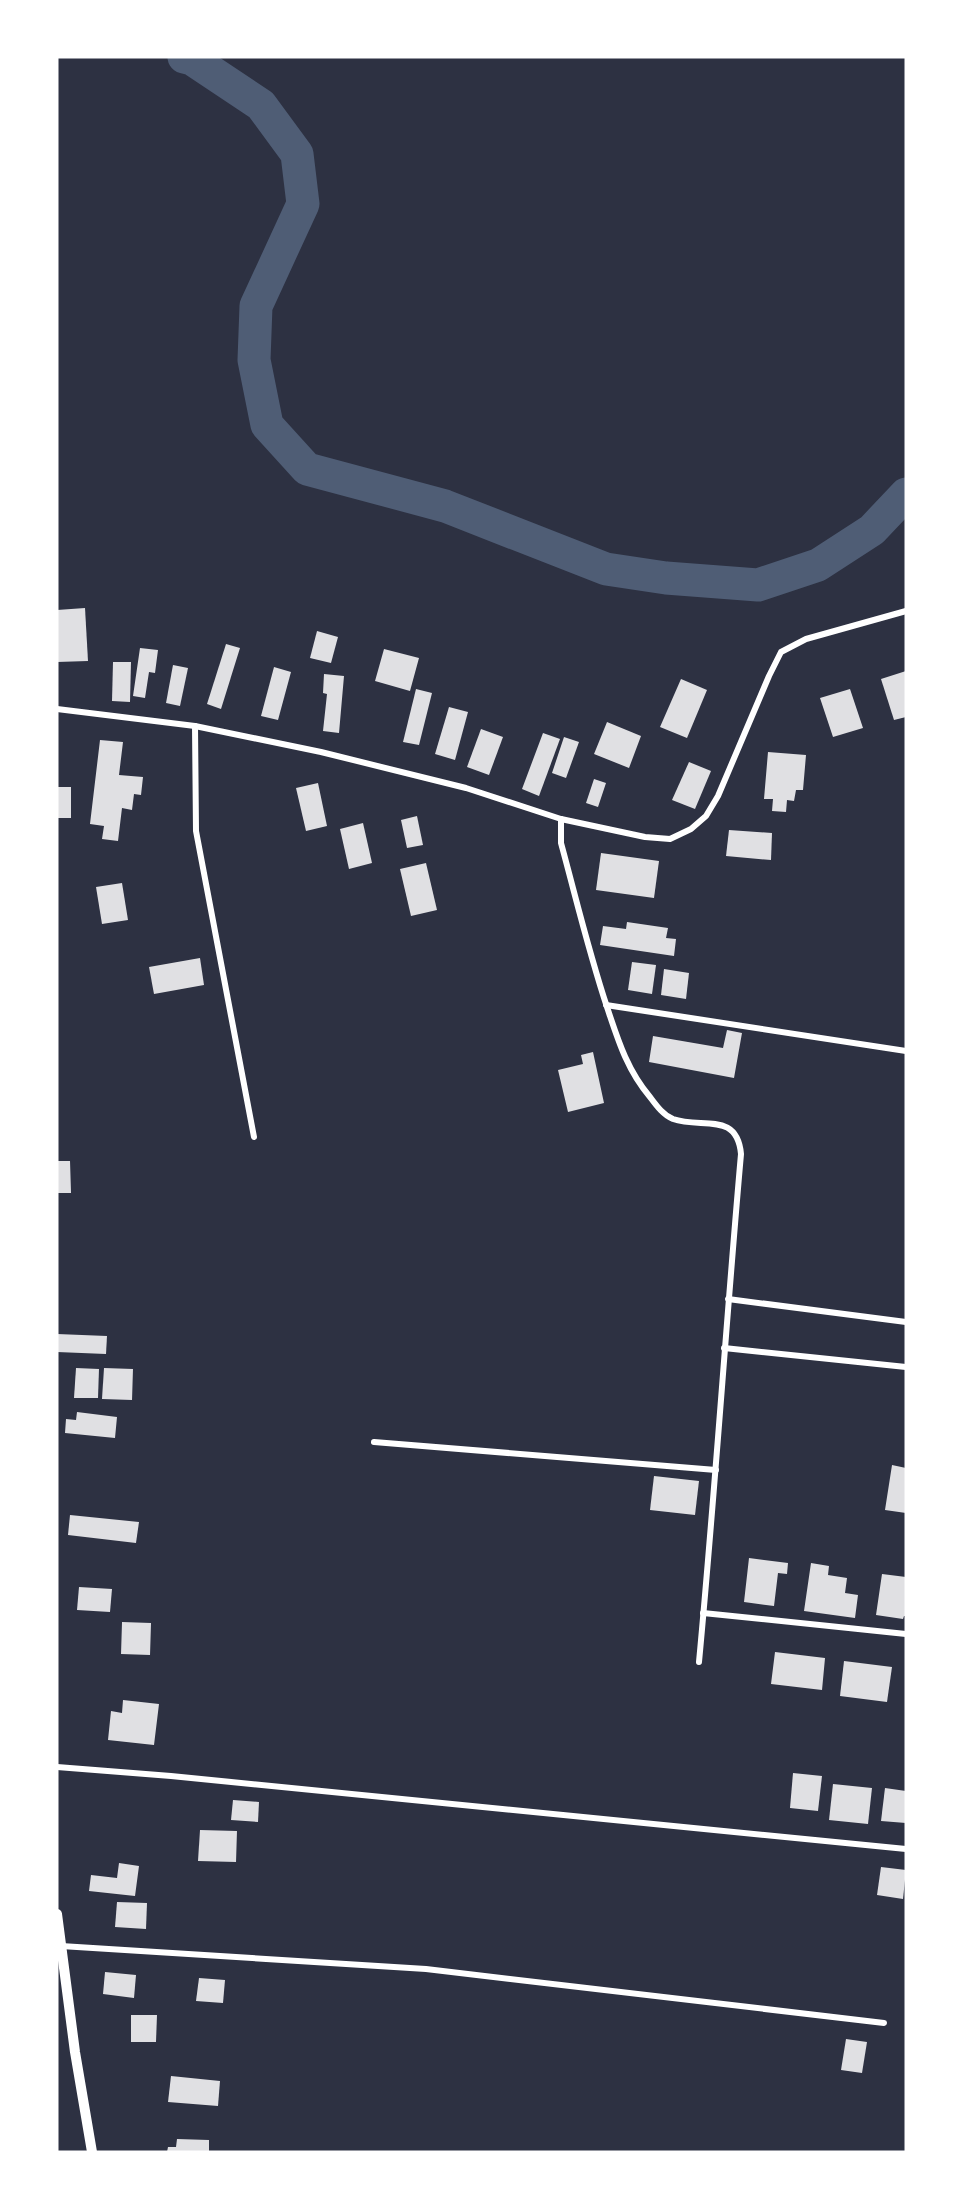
<svg xmlns="http://www.w3.org/2000/svg" width="963" height="2209" font-family="Manrope,sans-serif">
<style>
.lines{fill:none;stroke-linecap:round;stroke-linejoin:round}
.river{stroke:#4f5d75;stroke-width:33}
.building{fill:#e0e0e3}
.minor{stroke:#fff;stroke-width:6}
.tertiary{stroke:#fff;stroke-width:10}
</style>
<rect width="100%" height="100%" fill="#2d3142"/>
<g class="lines">
<path class="river" d="M184 57 192 59 261 105 297 154 303 204 256 306 254 360 267 425 307 469 445 506 606 569 666 578 758 585 818 565 872 530 906 494"/>
</g>
<g class="building">
<path d="M85 608 88 661 57 662V610Z"/>
<path d="M317 631 338 637 331 663 310 658Z"/>
<path d="M226 644 240 648 221 709 207 704Z"/>
<path d="M140 648 158 650 155 673 149 672 145 698 133 696Z"/>
<path d="M384 649 419 658 410 691 375 681Z"/>
<path d="M113 662H131L130 702 112 701Z"/>
<path d="M173 665 188 668 180 706 166 703Z"/>
<path d="M274 667 291 672 278 720 261 716Z"/>
<path d="M906 671V717L894 720 881 679Z"/>
<path d="M324 674 344 676 339 733 323 731 327 694 323 693Z"/>
<path d="M681 679 707 690 687 738 660 727Z"/>
<path d="M416 689 432 693 419 745 403 742Z"/>
<path d="M850 689 863 728 833 737 820 698Z"/>
<path d="M449 707 468 712 455 760 435 754Z"/>
<path d="M607 722 641 736 629 768 594 754Z"/>
<path d="M481 729 503 737 489 775 467 767Z"/>
<path d="M543 733 560 739 539 796 522 789Z"/>
<path d="M564 737 579 742 566 778 552 773Z"/>
<path d="M100 740 123 742 119 775 143 777 141 795 134 794 132 810 122 808 118 841 102 839 104 826 90 824Z"/>
<path d="M768 752 806 755 803 790H796L794 801 787 800 786 812 772 811 773 799H764Z"/>
<path d="M689 762 711 771 695 809 672 800Z"/>
<path d="M594 779 606 783 598 807 586 803Z"/>
<path d="M318 783 327 826 306 831 296 788Z"/>
<rect x="57" y="787" width="14" height="31"/>
<path d="M417 816 423 845 407 848 401 820Z"/>
<path d="M363 823 372 863 349 869 340 829Z"/>
<path d="M729 830 772 833 771 860 726 856Z"/>
<path d="M601 853 659 861 654 898 596 890Z"/>
<path d="M426 863 437 910 411 916 400 869Z"/>
<path d="M122 883 128 920 102 924 96 887Z"/>
<path d="M627 922 668 928 666 938 676 939 674 956 600 945 603 926 626 929Z"/>
<path d="M200 958 204 985 154 994 149 967Z"/>
<path d="M632 962 656 965 652 994 628 990Z"/>
<path d="M664 969 689 973 686 999 661 995Z"/>
<path d="M727 1030 742 1033 734 1078 649 1062 653 1036 723 1048Z"/>
<path d="M593 1052 604 1103 568 1112 558 1070 583 1064 581 1055Z"/>
<path d="M57 1161H70L71 1193H57Z"/>
<path d="M57 1334 107 1336 106 1354 57 1352Z"/>
<path d="M76 1368 99 1369 98 1398H74Z"/>
<path d="M104 1368 133 1369 132 1400 102 1399Z"/>
<path d="M77 1412 117 1417 115 1438 65 1433 66 1419 76 1420Z"/>
<path d="M892 1465 906 1468V1513L885 1510Z"/>
<path d="M654 1476 699 1481 695 1515 650 1510Z"/>
<path d="M70 1515 139 1522 136 1543 68 1535Z"/>
<path d="M749 1558 788 1563 787 1574 778 1573 774 1606 744 1602Z"/>
<path d="M811 1563 829 1566 828 1575 847 1578 845 1593 858 1595 855 1618 804 1611Z"/>
<path d="M882 1574 906 1577V1616H904L903 1619 876 1615Z"/>
<path d="M79 1587 112 1589 110 1612 77 1610Z"/>
<path d="M122 1622 151 1623 150 1655 121 1654Z"/>
<path d="M775 1652 825 1658 822 1690 771 1684Z"/>
<path d="M844 1661 892 1667 887 1702 840 1696Z"/>
<path d="M123 1700 159 1704 154 1745 108 1740 111 1711 122 1713Z"/>
<path d="M793 1773 822 1776 818 1811 790 1808Z"/>
<path d="M833 1784 872 1788 868 1824 829 1820Z"/>
<path d="M885 1788 906 1791V1823L881 1821Z"/>
<path d="M233 1800 259 1802 258 1822 231 1820Z"/>
<path d="M200 1830 237 1831 236 1862 198 1861Z"/>
<path d="M119 1863 139 1866 135 1896 89 1891 91 1875 117 1878Z"/>
<path d="M881 1867 906 1870 903 1899 877 1895Z"/>
<path d="M117 1902 147 1903 146 1929 115 1927Z"/>
<path d="M105 1972 136 1975 134 1998 103 1994Z"/>
<path d="M199 1978 225 1980 223 2003 196 2001Z"/>
<path d="M131 2015H157L156 2042H131Z"/>
<path d="M846 2039 867 2042 862 2073 841 2070Z"/>
<path d="M171 2076 220 2081 218 2106 168 2102Z"/>
<path d="M177 2139 209 2140V2152H167L168 2147H176Z"/>
</g>
<g class="lines">
<g class="minor">
<path d="M57 709 195 726 321 752 466 788 561 819 645 837 670 839 691 829 706 816 718 796 769 676 781 652 806 639 906 611"/>
<path d="M195 726 196 831 254 1137"/>
<path d="M561 819V843C576 898 589 953 607 1007 618 1040 627 1070 650 1097 656 1105 663 1115 673 1119 702 1129 737 1111 741 1154 726 1323 715 1492 699 1662"/>
<path d="M606 1005 906 1051"/>
<path d="M728 1299 906 1322"/>
<path d="M724 1348 906 1367"/>
<path d="M374 1442 716 1470"/>
<path d="M703 1613 906 1634"/>
<path d="M57 1767 171 1776 906 1849"/>
<path d="M61 1946 426 1969 884 2023"/>
</g>
<path class="tertiary" d="M57 1914 75 2052 92 2152"/>
</g>
<rect width="963" height="2209" fill="none" stroke="#ffffff" stroke-width="117"/>
</svg>
